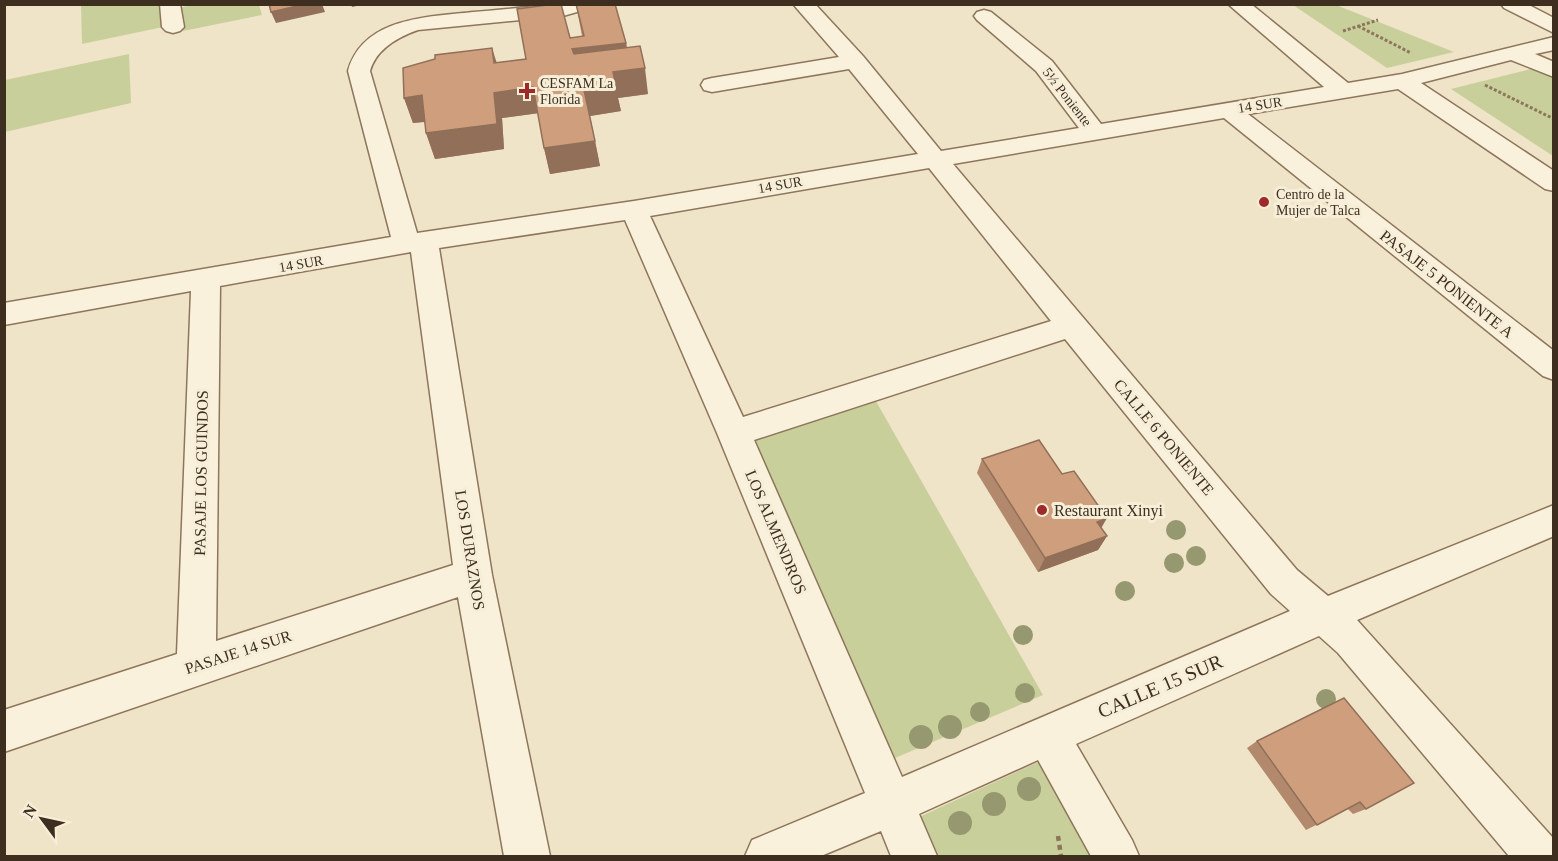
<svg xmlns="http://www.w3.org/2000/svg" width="1558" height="861" font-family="Georgia,serif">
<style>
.green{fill:#c9cf9b}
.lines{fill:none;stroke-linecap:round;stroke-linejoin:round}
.minor-casing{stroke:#8d765c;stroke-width:3}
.path-far1{stroke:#8d765c;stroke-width:3;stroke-dasharray:3 2;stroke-linecap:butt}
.path{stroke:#8d765c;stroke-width:4.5;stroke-dasharray:5 4;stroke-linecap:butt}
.minor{fill:#faf1dc;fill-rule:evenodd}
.tree{fill:#96986f}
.wall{fill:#b2896c}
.shaded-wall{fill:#916f58}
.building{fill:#cf9f7d;stroke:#916f58;stroke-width:1.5}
.poi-dot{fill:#9e2a2b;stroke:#f7eed8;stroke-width:2}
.labels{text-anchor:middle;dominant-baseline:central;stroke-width:6;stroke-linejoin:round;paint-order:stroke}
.far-poi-label{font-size:14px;fill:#3d2e20;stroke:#f7eed8;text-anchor:start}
.far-street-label{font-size:14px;fill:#3d2e20;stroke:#f7eed8}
.street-label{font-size:16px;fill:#3d2e20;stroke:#f7eed8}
.poi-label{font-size:16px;fill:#3d2e20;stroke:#f7eed8;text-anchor:start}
.near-street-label{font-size:20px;fill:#3d2e20;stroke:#f7eed8}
</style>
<rect width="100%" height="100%" fill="#f0e4c8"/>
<g class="green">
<path d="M195 4 259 5 262 15 178 32 175 9Z"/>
<path d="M81 5H160L163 27 82 44Z"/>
<path d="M1293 5H1336L1454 52 1387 68Z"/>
<path d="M129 54 131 103 5 132V80Z"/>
<path d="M1531 69 1553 78V156L1451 89Z"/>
<path d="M873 396 1043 695 895 758 749 438Z"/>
<path d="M1049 757 1105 856H932L915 819Z"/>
</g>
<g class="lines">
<defs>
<g id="minor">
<path d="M160 4H180L184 27 180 31 173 33 166 31 162 27Z"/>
<path d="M556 4H594L591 8 563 16 418 30C398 37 376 49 370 71L417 233 634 201 918 154 849 69 712 92 704 90 701 85 704 80 712 78 839 57 793 4H815L863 56 941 151 1079 128 1036 71 977 20 974 16 977 12 984 10 991 12 1052 61 1101 124 1324 87 1228 4H1251L1348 83 1402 74 1554 37V50L1535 54 1554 62V77L1511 60 1421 83 1554 171V191L1545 189 1398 89 1248 114 1554 351V380L1543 376 1224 118 953 164 1297 570 1328 596 1554 505V536L1357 620 1554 839V856H1509L1338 653 1319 636 1076 744 1132 840 1139 856H1091L1038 760 919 814 937 856H891L881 831 821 856H745L752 840 865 793 717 433 625 220 439 248 492 575 550 856H504L458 597 4 752V710L177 654 191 291 4 325V303L391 237 348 71C363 17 428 17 473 12 500 10 528 7 556 4ZM929 168 1051 321 743 417 650 216ZM411 252 453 565 216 641 220 286ZM1065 339 1271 594 1290 611 902 777 754 440Z"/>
<path d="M1501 4H1527L1554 18V33L1504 8Z"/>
</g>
</defs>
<use href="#minor" class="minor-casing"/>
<g class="path-far1">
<path d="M1358 26 1411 53"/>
<path d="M1343 31 1378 20"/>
<path d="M1485 85 1554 119"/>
</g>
<path class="path" d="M1058 836 1061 856"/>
<use href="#minor" class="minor"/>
</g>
<g class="tree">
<circle cx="1176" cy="530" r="10"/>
<circle cx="1196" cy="556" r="10"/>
<circle cx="1174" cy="563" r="10"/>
<circle cx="1125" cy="591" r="10"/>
<circle cx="1023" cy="635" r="10"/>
<circle cx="1025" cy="693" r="10"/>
<circle cx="1326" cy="699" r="10"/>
<circle cx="980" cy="712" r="10"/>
<circle cx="950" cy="727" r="12"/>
<circle cx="921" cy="737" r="12"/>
<circle cx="1029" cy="789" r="12"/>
<circle cx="994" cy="804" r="12"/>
<circle cx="960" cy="823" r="12"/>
</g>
<g class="wall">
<path d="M576 4 626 43 627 48 648 94 618 98 621 111 590 116 600 166 550 174 544 148 538 113 502 118 504 149 435 159 426 133 425 122 413 123 404 98 497 63 526 59 570 38 582 36Z"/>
<path d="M982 459 1101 528 1107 536 1098 550 1038 572 977 473Z"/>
<path d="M1344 698 1366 809 1353 814 1348 809 1306 830 1247 748 1257 741Z"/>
</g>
<g class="shaded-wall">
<path d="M306 4H322L325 12 276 23 271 12Z"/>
<path d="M351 4H366L352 7Z"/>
<path d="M626 43 630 68 577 74 572 49Z"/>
<path d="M492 48 500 73 494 63Z"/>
<path d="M645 68 648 94 618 98 621 111 590 116 584 90 613 72Z"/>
<path d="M533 87 540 113 502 118 504 149 435 159 426 133 494 93Z"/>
<path d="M422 95 432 121 413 123 404 98Z"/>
<path d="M595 141 600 166 550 174 544 148Z"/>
<path d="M1107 518 1099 532 1097 522Z"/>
<path d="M1107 536 1098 550 1038 572 1045 558Z"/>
</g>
<g class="building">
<path d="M269 4H306L271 12Z"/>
<path d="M555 4H561L570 38 584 36 576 4H615L626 43 572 49 574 54 640 46 645 68 613 72 616 86 584 90 595 141 544 148 533 87 494 93 497 124 426 133 422 95 404 98 403 68 435 59V55L492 48 494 63 526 59 517 9Z"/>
<path d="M1039 440 1062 474 1074 471 1107 518 1097 522 1107 536 1045 558 982 459Z"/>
<path d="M1344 698 1414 783 1366 809 1360 802 1317 825 1257 741Z"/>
</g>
<g class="poi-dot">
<path d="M524 82h6v6h6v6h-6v6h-6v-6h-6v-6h6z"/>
<circle cx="1264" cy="202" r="6"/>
<circle cx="1042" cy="510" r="6"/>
</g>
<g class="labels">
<g class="far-poi-label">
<text x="540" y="83">CESFAM La<tspan x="540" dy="16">Florida</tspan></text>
<text x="1276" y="194">Centro de la<tspan x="1276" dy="16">Mujer de Talca</tspan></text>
</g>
<g class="far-street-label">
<text transform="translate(1067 97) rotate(52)">5½ Poniente</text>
<text transform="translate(1260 105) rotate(-9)">14 SUR</text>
<text transform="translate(780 185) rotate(-10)">14 SUR</text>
<text transform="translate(301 264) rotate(-10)">14 SUR</text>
</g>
<g class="street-label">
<text transform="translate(1447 284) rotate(38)">PASAJE 5 PONIENTE A</text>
<text transform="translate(1164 437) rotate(50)">CALLE 6 PONIENTE</text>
<text transform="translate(201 473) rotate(-89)">PASAJE LOS GUINDOS</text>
<text transform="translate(776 532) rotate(67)">LOS ALMENDROS</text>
<text transform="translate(470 550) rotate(81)">LOS DURAZNOS</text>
<text transform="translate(238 652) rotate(-18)">PASAJE 14 SUR</text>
</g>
<g class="poi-label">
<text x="1054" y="510">Restaurant Xinyi</text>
</g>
<g class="near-street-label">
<text transform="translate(1160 686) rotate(-23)">CALLE 15 SUR</text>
</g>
</g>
<rect width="1558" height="861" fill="none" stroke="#3d2e20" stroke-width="12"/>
<g transform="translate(42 819) rotate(303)" stroke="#f7eed8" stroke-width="4.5" paint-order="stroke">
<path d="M0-4.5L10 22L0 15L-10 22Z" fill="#3d2e20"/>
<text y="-9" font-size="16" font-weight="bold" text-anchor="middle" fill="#3d2e20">N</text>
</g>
</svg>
